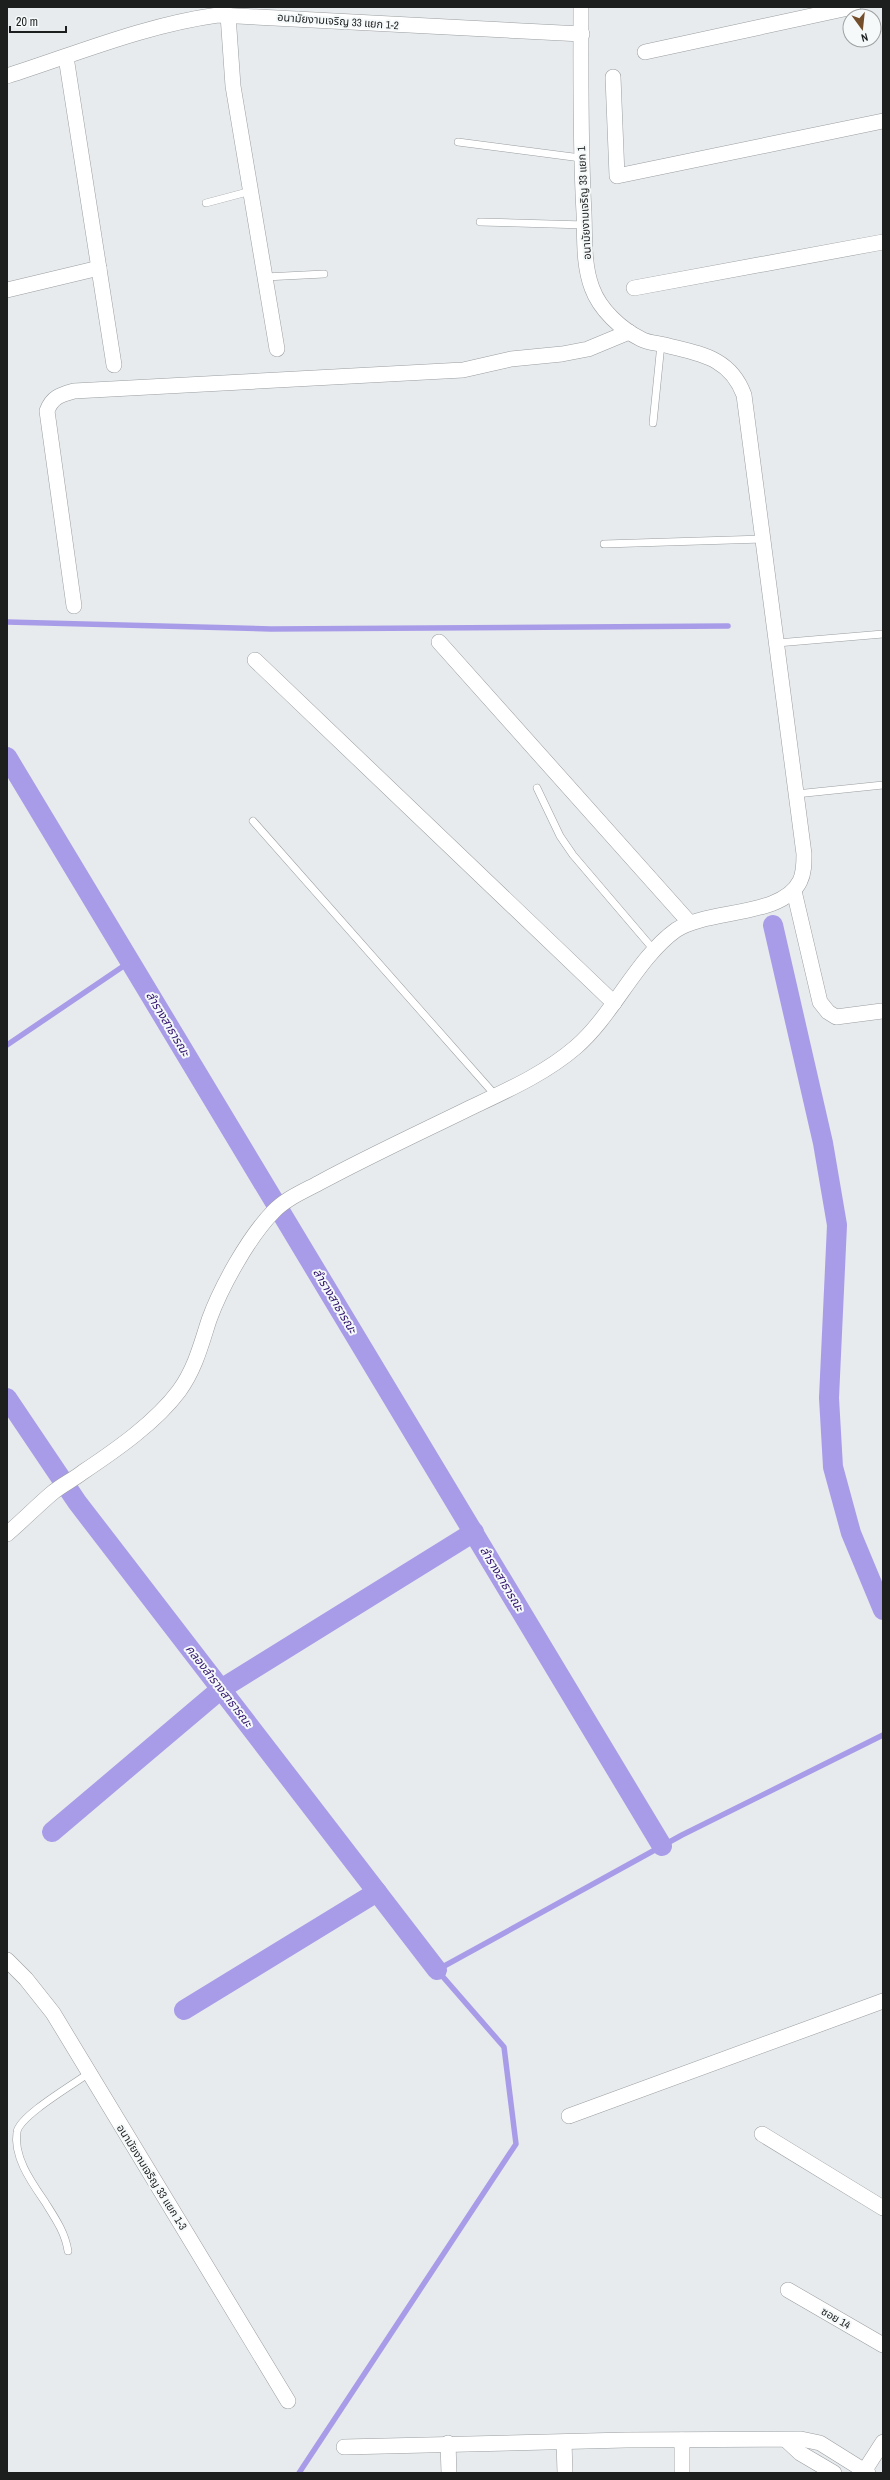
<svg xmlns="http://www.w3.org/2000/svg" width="890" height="2480" font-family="'Archivo Narrow','Noto Sans Thai',sans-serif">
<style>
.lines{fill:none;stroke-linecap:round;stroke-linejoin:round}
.stream{stroke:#a89ce9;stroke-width:5.5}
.canal{stroke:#a89ce9;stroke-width:20}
.service-casing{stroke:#9a9ea0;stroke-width:8}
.minor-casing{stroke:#9a9ea0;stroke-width:16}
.service{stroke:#fff;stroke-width:7}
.minor{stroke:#fff;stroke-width:15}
.labels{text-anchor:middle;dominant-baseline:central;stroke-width:4;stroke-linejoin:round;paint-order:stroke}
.street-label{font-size:11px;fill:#1d1e1e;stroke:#f5f9fa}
.water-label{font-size:12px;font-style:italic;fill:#32146e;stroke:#f5f9fa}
</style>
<rect width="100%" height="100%" fill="#e7ebed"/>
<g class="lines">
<g class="stream">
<path d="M7 622 271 629 728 626"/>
<path d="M7 1045 131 961"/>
<path d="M299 2473 516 2144 504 2047 437 1970 682 1835 883 1735"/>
</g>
<g class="canal">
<path d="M7 757 662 1846"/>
<path d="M773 925 823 1143 837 1225 829 1398 833 1467 851 1533 883 1610"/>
<path d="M7 1398 77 1502 437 1970"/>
<path d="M52 1832 221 1689 474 1532"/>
<path d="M184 2010 377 1892"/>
</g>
<defs>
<g id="service">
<path d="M458 142 581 158"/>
<path d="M206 203 251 191"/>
<path d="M480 222 585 225"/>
<path d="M265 277 324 274"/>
<path d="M653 423 661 344"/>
<path d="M604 544 763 539"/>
<path d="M777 643 883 634"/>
<path d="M537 788 560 836 573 855 654 950"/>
<path d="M796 794 883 785"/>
<path d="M253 821 496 1096"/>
<path d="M68 2251C65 2232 55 2218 45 2202 32 2183 13 2157 17 2132 19 2116 74 2084 89 2073"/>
</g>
<g id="minor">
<path d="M228 15 233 86 277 349"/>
<path d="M645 52 853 7"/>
<path d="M66 57 114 365"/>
<path d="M7 76C76 54 145 25 218 15L582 34"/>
<path d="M613 77 617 176 883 121"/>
<path d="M634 288 883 242"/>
<path d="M7 290 99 268"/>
<path d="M74 606 47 411C52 397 60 395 74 391L463 370 511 359 562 354 588 349 629 332"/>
<path d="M439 642 689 922"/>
<path d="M255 660 614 1003"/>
<path d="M794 891 820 1002 828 1012 836 1017 882 1011"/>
<path d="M7 1534C22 1521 36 1507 51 1494 61 1485 73 1480 83 1472 116 1450 156 1422 179 1391 195 1369 201 1345 209 1320 221 1287 248 1238 273 1212 285 1199 304 1191 319 1183 369 1156 421 1132 472 1107 508 1090 546 1073 576 1047 613 1015 637 958 676 930 708 909 783 917 800 881 804 873 804 864 804 854L744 395C730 357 700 354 665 345 657 343 648 343 641 339 621 329 600 310 592 288 583 264 585 238 584 213 580 144 581 76 581 7"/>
<path d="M7 1960 26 1979 53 2013 288 2401"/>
<path d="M569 2116 883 2001"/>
<path d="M762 2134 883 2208"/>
<path d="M788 2290 883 2345"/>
<path d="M682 2440V2473"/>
<path d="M786 2440 800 2453 834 2473"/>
<path d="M564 2442 565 2473"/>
<path d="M448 2443 449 2473"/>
<path d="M344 2447 626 2440 801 2439 820 2443 868 2473"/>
<path d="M863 2473 883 2442"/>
</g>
</defs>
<use href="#service" class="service-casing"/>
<use href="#minor" class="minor-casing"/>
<use href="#service" class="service"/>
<use href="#minor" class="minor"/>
</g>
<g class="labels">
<g class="street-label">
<text transform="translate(338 21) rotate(4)">อนามัยงามเจริญ 33 แยก 1-2</text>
<text transform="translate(584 203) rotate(-93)">อนามัยงามเจริญ 33 แยก 1</text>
<text transform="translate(152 2177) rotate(58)">อนามัยงามเจริญ 33 แยก 1-3</text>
<text transform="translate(836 2318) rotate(30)">ซอย 14</text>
</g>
<g class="water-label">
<text transform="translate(168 1024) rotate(59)">ลำรางสาธารณะ</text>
<text transform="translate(335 1301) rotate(59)">ลำรางสาธารณะ</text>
<text transform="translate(502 1579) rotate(59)">ลำรางสาธารณะ</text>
<text transform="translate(219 1686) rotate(52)">คลองลำรางสาธารณะ</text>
</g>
</g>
<rect width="890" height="2480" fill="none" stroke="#1d1e1e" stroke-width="16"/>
<g transform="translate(862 28) rotate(165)"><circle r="19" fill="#f5f9fa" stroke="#9fa1a2"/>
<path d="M0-3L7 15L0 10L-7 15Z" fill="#744e2b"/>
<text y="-6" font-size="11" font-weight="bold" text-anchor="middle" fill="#1d1e1e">N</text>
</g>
<path d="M10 26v6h56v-6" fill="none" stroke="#1d1e1e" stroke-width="2"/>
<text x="16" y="26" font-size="12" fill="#1d1e1e" stroke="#f5f9fa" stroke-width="3" paint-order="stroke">20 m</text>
</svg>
